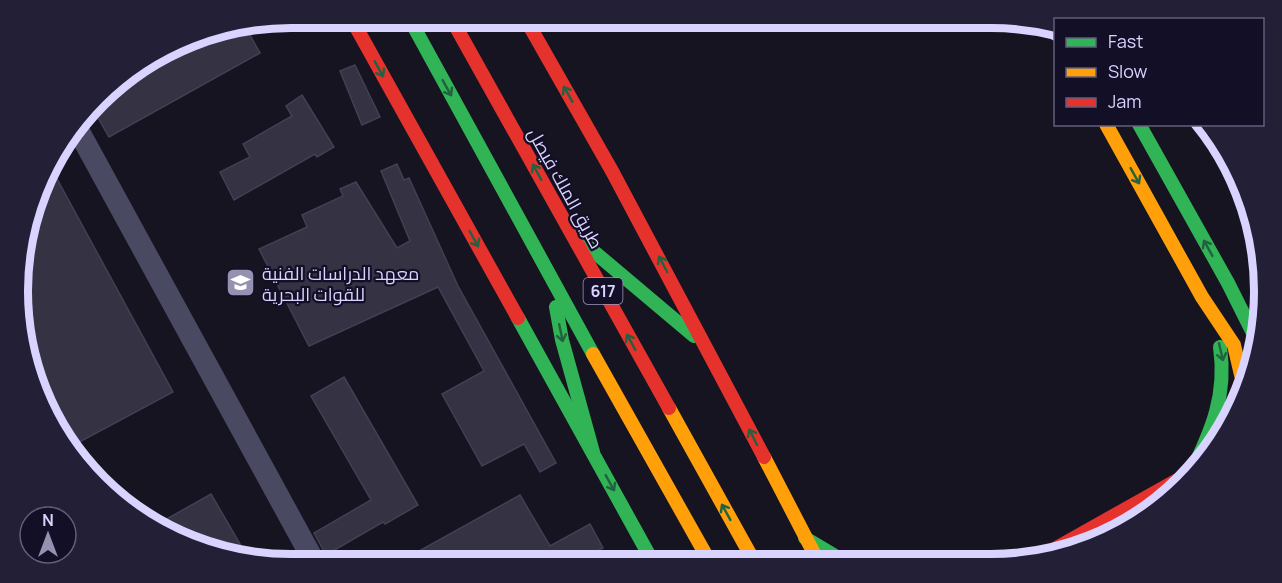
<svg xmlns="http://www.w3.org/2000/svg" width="1282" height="583" font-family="Manrope,Cairo,sans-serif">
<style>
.building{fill:#343243;stroke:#433f54;stroke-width:1.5}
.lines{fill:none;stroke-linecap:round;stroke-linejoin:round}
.street{stroke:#4a4962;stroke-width:22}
.fast{stroke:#30b455;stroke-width:14}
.slow{stroke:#ff9f0a;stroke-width:14}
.jam{stroke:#e5322d;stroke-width:14}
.oneway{stroke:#22623e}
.labels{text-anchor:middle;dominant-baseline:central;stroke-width:4.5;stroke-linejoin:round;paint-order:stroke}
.shield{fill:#130f26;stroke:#9e99be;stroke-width:1.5}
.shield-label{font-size:16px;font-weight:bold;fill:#d9d4ff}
.street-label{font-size:18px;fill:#d9d4ff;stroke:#130f26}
.poi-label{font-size:18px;fill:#d9d4ff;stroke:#130f26;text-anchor:start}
.rim{fill:none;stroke:#d9d4ff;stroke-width:8}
</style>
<rect width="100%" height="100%" fill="#161421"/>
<g class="building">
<path d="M245 26 260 53 109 137 93 109 111 86 203 33Z"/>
<path d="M355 65 380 117 362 125 340 71Z"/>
<path d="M302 95 334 147 317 157 315 154 234 200 220 172 250 157 243 144 292 116 286 106Z"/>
<path d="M397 164 404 180 409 178 458 286 556 463 540 472 524 444 482 466 442 394 484 371 438 287 309 346 259 249 307 227 302 215 343 196 340 189 356 182 397 248 410 241 381 171Z"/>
<path d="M50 166 173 392 70 447 54 428 20 328 23 238Z"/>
<path d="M344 377 418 505 385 524 383 522 326 555 314 533 371 500 311 396Z"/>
<path d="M211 494 247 556 187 544 156 525Z"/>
<path d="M520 495 550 546 590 524 603 548 573 564 394 565Z"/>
</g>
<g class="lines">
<path class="street" d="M77 128 316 565"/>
<g class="fast">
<path d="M409 18 593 354"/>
<path d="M1139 124 1228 283 1255 337"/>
<path d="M573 234 694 336"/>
<path d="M556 307 562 340 593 452"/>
<path d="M518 318 654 564"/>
<path d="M1191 473C1212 430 1227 395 1220 347"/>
<path d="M805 538 847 563"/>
</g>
<g class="slow">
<path d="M1054 31 1056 34"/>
<path d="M1106 124 1202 297 1234 345 1241 375 1246 383"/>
<path d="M593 354 711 564"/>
<path d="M669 408 755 563"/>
<path d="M764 457 819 563"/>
</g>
<g class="jam">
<path d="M351 18 518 318"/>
<path d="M451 18 669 408"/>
<path d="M525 18 612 171 764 457"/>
<path d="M1033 561 1195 470"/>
</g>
</g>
<defs><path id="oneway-shaft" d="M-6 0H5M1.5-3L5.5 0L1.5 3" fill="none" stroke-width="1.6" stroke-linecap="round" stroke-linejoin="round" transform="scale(1.5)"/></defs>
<g class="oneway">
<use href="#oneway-shaft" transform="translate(379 69) rotate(61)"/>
<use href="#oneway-shaft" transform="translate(447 88) rotate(61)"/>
<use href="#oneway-shaft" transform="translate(568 94) rotate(-120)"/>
<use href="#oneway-shaft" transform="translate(537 172) rotate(-119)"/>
<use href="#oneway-shaft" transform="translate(1135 176) rotate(61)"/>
<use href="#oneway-shaft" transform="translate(474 239) rotate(61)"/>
<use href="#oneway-shaft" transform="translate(1208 248) rotate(-119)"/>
<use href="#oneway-shaft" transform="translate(663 264) rotate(-118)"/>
<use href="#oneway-shaft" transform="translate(561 333) rotate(78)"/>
<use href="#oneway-shaft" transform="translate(631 342) rotate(-119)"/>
<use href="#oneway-shaft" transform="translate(1221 352) rotate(77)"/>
<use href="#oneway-shaft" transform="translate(753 437) rotate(-117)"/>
<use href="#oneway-shaft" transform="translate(610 483) rotate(61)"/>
<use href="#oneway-shaft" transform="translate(726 512) rotate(-119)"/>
</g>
<defs>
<symbol id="university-square" viewBox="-11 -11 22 22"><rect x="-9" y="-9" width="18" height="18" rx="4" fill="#9591b1" stroke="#130f26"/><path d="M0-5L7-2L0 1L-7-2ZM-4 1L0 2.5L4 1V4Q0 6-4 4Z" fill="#fff"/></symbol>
</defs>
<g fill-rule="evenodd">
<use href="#university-square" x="224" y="266" width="33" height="33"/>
</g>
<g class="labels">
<rect class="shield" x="583.5" y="278" width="39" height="26" rx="4.5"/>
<g class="shield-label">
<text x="603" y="291">617</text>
</g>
<g class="street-label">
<text transform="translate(566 188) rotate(61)">طريق الملك فيصل</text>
</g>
<g class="poi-label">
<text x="262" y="273">معهد الدراسات الفنية<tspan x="262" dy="21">للقوات البحرية</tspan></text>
</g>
</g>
<path d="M0 0H1282V583H0ZM291 28H991A263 263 0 0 1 1254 291V291A263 263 0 0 1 991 554H291A263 263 0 0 1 28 291V291A263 263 0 0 1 291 28Z" fill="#231f37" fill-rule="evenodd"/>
<path class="rim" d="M291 28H991A263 263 0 0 1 1254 291V291A263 263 0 0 1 991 554H291A263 263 0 0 1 28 291V291A263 263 0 0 1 291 28Z"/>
<rect x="1054" y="18" width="210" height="108" fill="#130f26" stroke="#625e7d" stroke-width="1.5"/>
<rect x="1066" y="38" width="30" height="9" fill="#30b455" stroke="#625e7d" stroke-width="1.5"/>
<text x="1108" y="48" font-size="18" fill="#d9d4ff">Fast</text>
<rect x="1066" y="68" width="30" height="9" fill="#ff9f0a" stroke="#625e7d" stroke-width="1.5"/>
<text x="1108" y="78" font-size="18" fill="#d9d4ff">Slow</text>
<rect x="1066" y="98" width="30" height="9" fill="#e5322d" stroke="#625e7d" stroke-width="1.5"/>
<text x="1108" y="108" font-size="18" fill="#d9d4ff">Jam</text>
<g transform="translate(48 535)"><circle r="28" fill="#130f26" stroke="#625e7d" stroke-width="1.5"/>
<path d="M0-4.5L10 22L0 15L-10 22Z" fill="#9591b1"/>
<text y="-9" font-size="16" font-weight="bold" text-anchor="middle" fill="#d9d4ff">N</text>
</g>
</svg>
